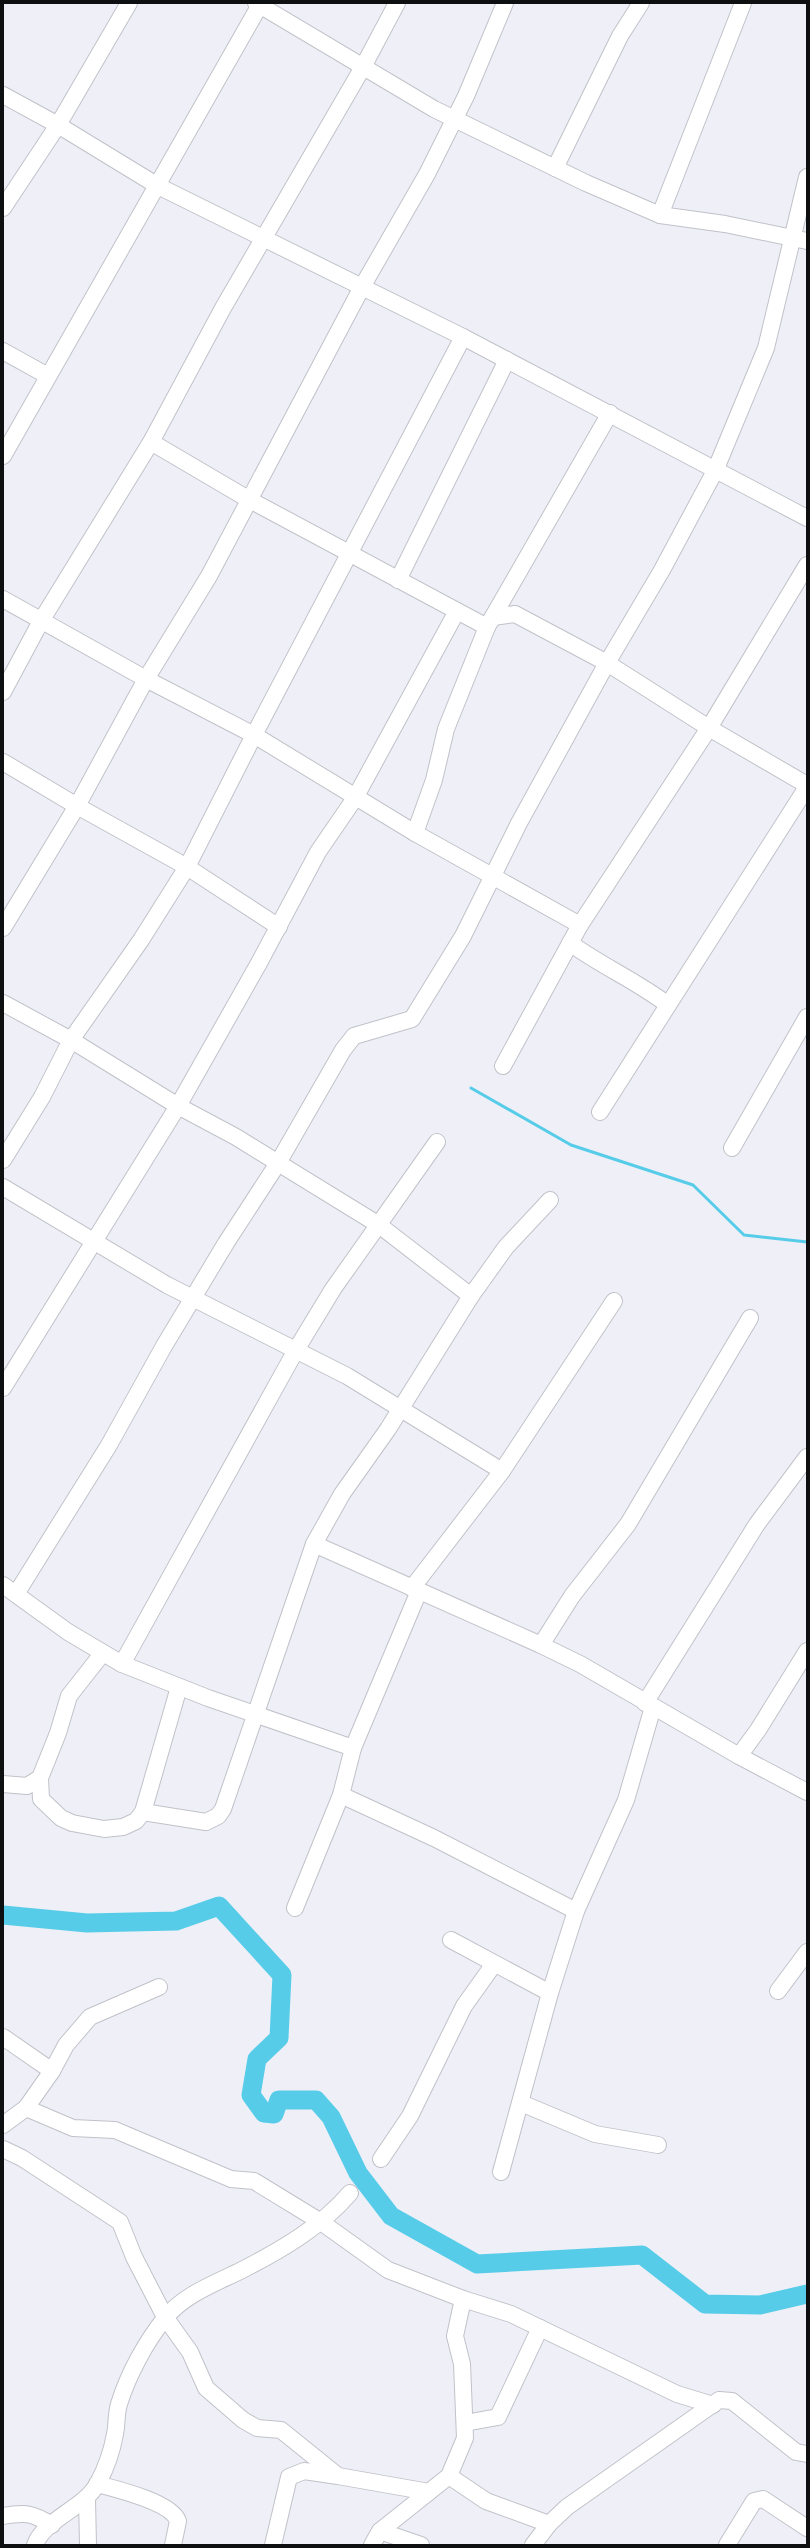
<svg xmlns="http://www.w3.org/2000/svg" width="810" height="2548" font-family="Georgia,serif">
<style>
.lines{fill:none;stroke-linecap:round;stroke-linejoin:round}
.stream{stroke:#57cce9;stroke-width:3}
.river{stroke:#57cce9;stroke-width:19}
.minor-casing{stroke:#c1c2c9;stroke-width:18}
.minor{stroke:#fff;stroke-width:16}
</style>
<rect width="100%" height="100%" fill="#eff0f7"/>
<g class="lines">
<path class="stream" d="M471 1088 571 1145 693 1185 744 1235 807 1242"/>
<path class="river" d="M3 1915 87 1923 176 1921 219 1906 282 1975 279 2038 257 2059 251 2095 264 2113 274 2114 279 2100H316L331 2117 358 2173 391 2216 477 2264 642 2255 705 2304 760 2305 807 2294"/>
<defs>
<g id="minor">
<path d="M256 3 434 109 586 183 660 215 725 224 807 241"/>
<path d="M3 95 58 125 158 186 463 337 807 518"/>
<path d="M555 168 620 36 641 3"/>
<path d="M3 208 58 125 129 3"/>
<path d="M660 215 743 3"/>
<path d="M3 351 48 376"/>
<path d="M151 442 248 499 487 627"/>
<path d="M3 456 261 3"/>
<path d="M398 580 507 360"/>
<path d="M3 599 146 679 254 735 415 833"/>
<path d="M493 617 515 614 607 663 709 728 807 785"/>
<path d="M3 692 41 621 151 442 223 308 363 67 397 3"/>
<path d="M3 762 77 806 3 928"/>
<path d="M580 925 415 833 434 780 446 729 487 627 610 413"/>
<path d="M279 927 187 867 77 806 146 679 209 576 362 287 427 174 466 96 505 3"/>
<path d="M570 943C601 966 637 981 668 1005"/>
<path d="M3 1003 71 1040 178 1106 236 1137 379 1225 471 1296"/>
<path d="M503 1066 580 925 709 728 807 565"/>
<path d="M600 1112 807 787"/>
<path d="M732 1148 807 1017"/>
<path d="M3 1160 42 1097 71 1040 141 940 187 867 254 735 463 337"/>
<path d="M3 1187 167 1285 347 1376 502 1471 412 1588"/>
<path d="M550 1200 506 1247 471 1296 388 1429 342 1494 314 1544 541 1645 580 1664 739 1756 807 1792"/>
<path d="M3 1388 178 1106 259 963 318 852 355 798 457 611"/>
<path d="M502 1471 614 1301"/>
<path d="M3 1585 68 1632 122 1664 208 1698 353 1748"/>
<path d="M16 1594 109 1445 164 1346 226 1243 278 1163 343 1050 354 1036 412 1019 463 936 519 823 607 663 662 570 715 471 766 348 807 177"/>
<path d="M541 1645 572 1596 628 1524 750 1318"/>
<path d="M102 1654 69 1696 58 1733 40 1778 41 1799 61 1818 72 1823 104 1829 123 1827 136 1821 143 1812 179 1687"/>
<path d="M122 1664 296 1350 333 1289 437 1142"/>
<path d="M645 1703 757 1524 807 1457"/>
<path d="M739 1756 758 1730 807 1651"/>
<path d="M3 1784 27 1786 40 1778"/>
<path d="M341 1795 434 1838 576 1911"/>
<path d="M143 1812 206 1822 218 1816 223 1809 314 1544"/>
<path d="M295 1908 341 1795 353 1748 419 1591"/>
<path d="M451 1940 550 1993"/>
<path d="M778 1991 807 1952"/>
<path d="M3 2037 52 2071"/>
<path d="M521 2103 595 2134 658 2145"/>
<path d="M26 2108 73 2128 115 2130 231 2179 254 2181 321 2222 388 2270 463 2299 511 2314 677 2394 713 2405"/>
<path d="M3 2125 26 2108 52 2071 66 2045 90 2017 159 1987"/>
<path d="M3 2149 22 2158 120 2222 134 2257 165 2317 190 2352 206 2388 243 2420 257 2428 281 2430 338 2476 429 2492"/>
<path d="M381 2159 410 2116 464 2006 494 1964"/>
<path d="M501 2172 550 1993 576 1911 626 1800 653 1707"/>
<path d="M465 2423 498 2417 540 2328"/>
<path d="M449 2476 486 2501 549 2524"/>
<path d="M97 2484C116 2489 171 2502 178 2521L173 2545"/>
<path d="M87 2499 88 2545"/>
<path d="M3 2516C26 2512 32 2513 52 2525"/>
<path d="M380 2531 421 2545"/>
<path d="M35 2545C44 2519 84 2509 98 2483 106 2468 112 2451 115 2434 117 2425 116 2414 119 2404 128 2375 146 2341 166 2317 185 2294 216 2283 242 2270 281 2250 321 2227 350 2193"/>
<path d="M273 2545 289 2477 304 2471 338 2476"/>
<path d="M372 2545 380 2531 449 2476 465 2438 462 2364 455 2336 463 2299"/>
<path d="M533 2545 549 2524 567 2507 719 2400 732 2401 796 2452 807 2454"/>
<path d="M727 2545 754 2501 763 2499 807 2528"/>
</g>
</defs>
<use href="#minor" class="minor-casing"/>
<use href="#minor" class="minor"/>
</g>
<rect width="810" height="2548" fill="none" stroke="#0e0f11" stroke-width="8"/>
</svg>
